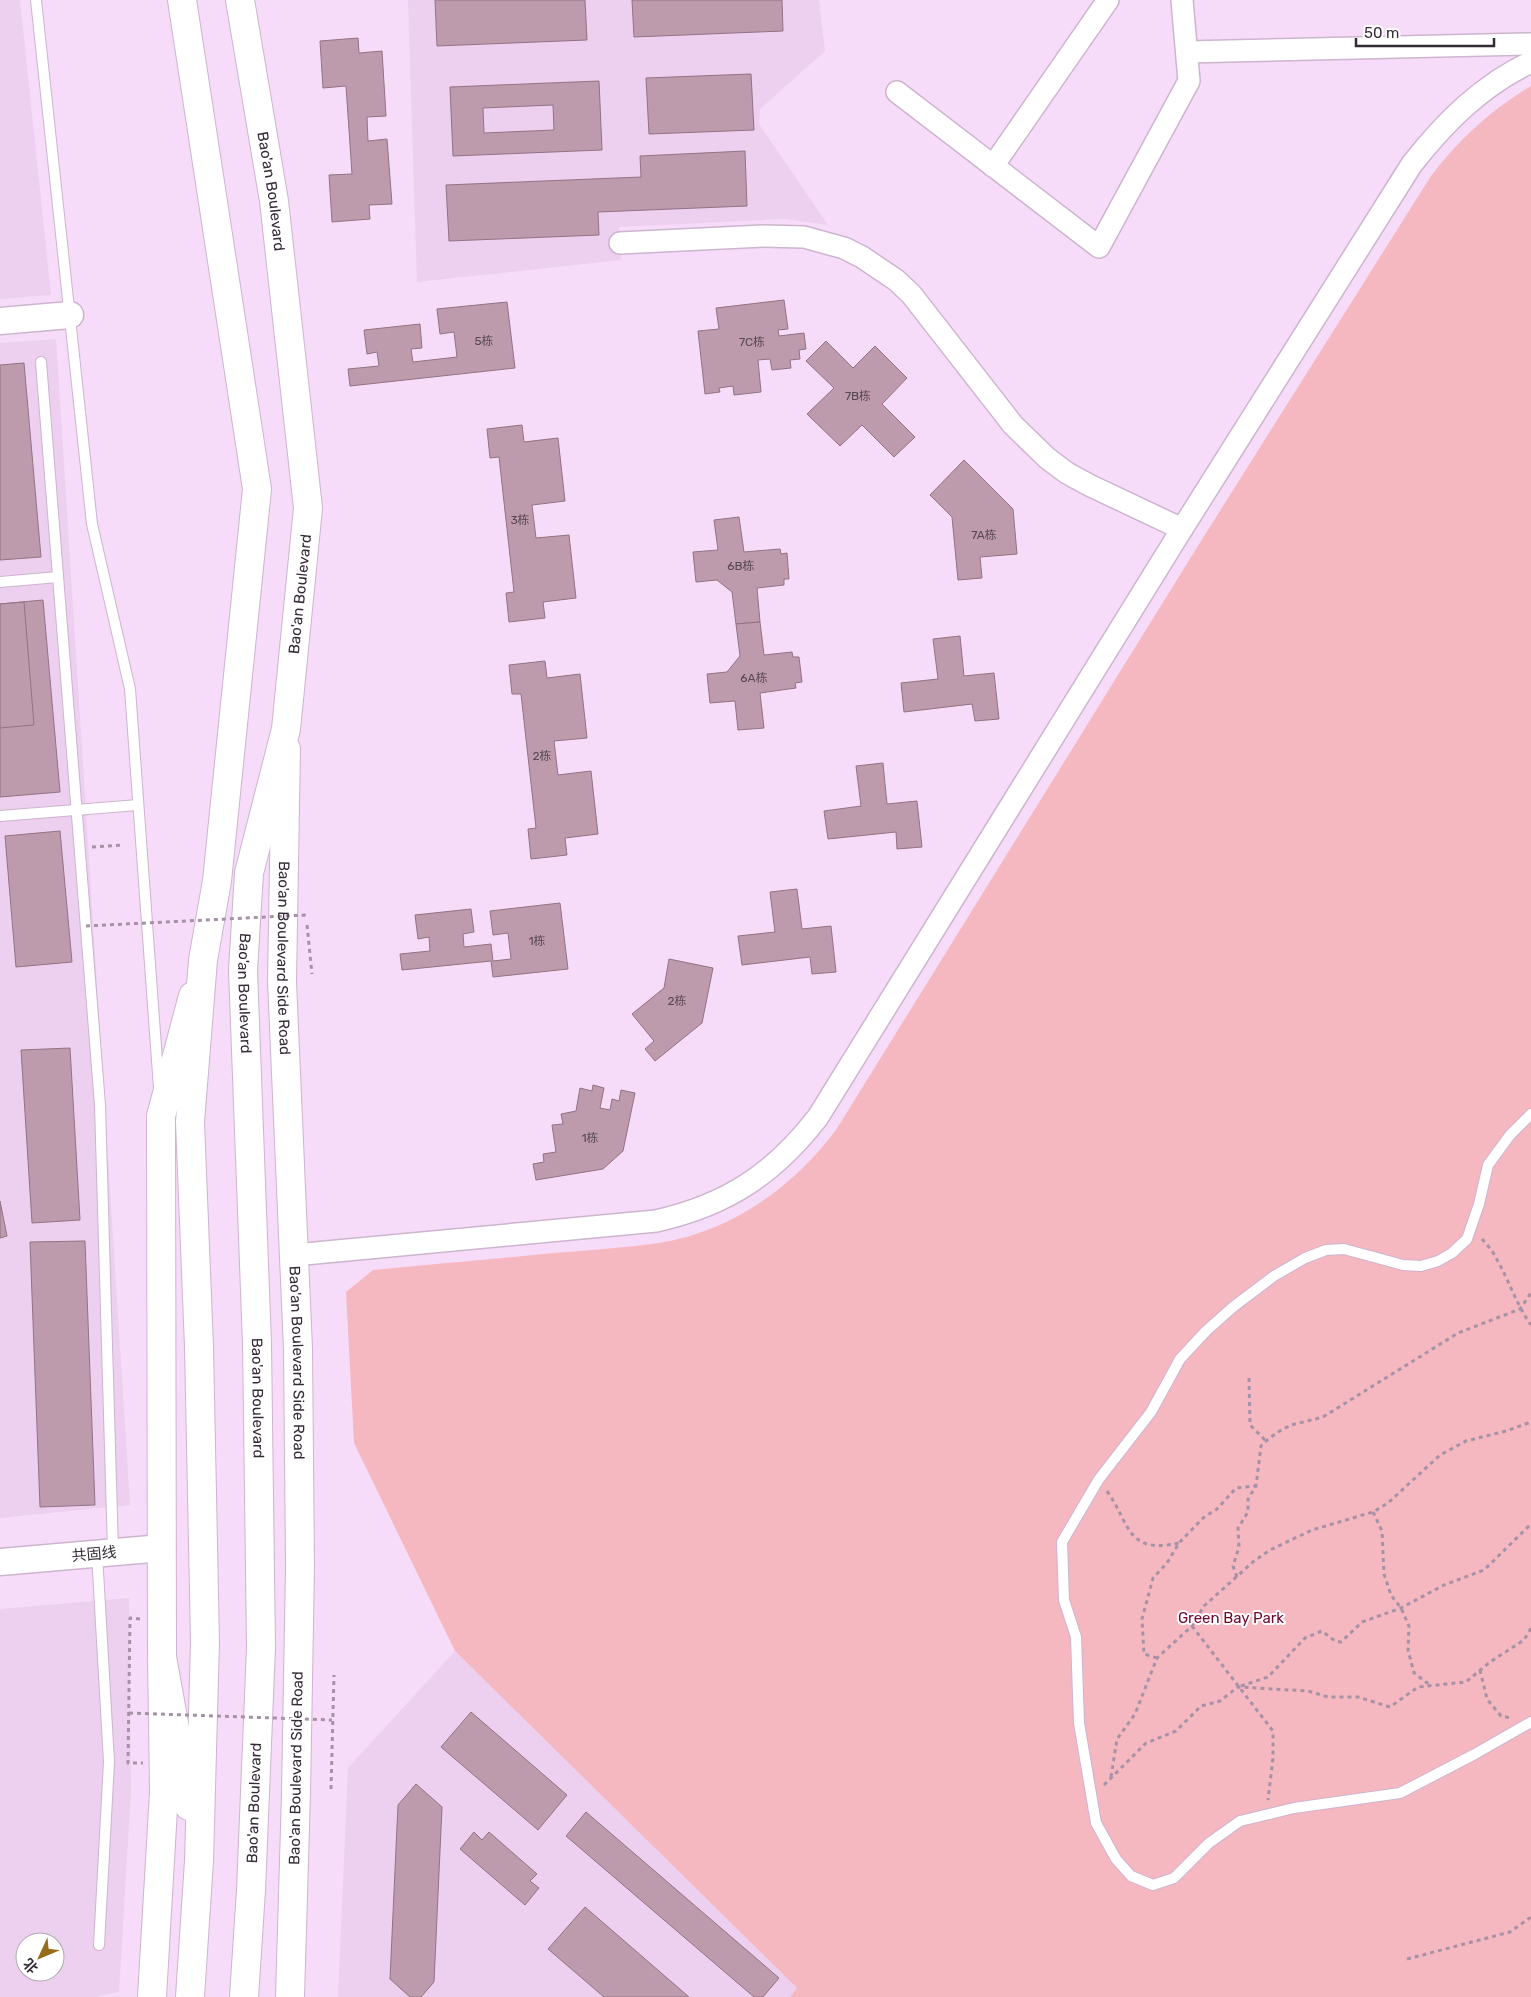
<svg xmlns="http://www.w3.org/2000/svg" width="1531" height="1997" font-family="Rubik,'Noto Sans SC',sans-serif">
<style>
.built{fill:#edcff0;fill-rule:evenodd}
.green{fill:#f6b8c0}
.building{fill:#bd9bac;stroke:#927282;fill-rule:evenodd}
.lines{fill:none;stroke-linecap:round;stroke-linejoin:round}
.service-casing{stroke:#cdb4cf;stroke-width:12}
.minor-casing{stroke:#cdb4cf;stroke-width:24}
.tertiary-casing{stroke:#cdb4cf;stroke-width:29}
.secondary-casing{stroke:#cdb4cf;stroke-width:30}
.primary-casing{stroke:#cdb4cf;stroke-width:30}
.path{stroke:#a692a7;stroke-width:3;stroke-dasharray:4 4;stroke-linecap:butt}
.service{stroke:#fff;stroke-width:10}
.minor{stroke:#fff;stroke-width:21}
.tertiary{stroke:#fff;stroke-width:26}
.secondary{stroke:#fff;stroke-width:28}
.primary{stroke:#fff;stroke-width:28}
.path-bridge{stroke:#a692a7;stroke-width:3;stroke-dasharray:4 4;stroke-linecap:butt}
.labels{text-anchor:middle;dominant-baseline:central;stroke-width:4;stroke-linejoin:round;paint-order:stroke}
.number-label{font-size:12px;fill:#574754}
.street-label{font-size:15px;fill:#352b36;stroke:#fff}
.park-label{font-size:15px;fill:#6e072b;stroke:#fff}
</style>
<rect width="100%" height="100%" fill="#f6dcf8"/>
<g class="built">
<path d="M0 0H20L51 295 0 299Z"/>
<path d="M408 0H819L825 51 760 109 759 124 828 225 784 219 619 227 621 260 417 282Z"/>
<path d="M56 339 130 1505 0 1518V343Z"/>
<path d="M129 1598 131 1791 119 1992 95 1997H0V1609ZM25 1942H55V1972H25Z"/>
<path d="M455 1651 798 1989 790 1997H338L348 1768Z"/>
</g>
<path class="green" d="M1531 86V1997H790L797 1988 455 1651 354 1443 346 1292 373 1270C433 1264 493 1259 554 1253 589 1250 624 1248 659 1243 732 1231 792 1188 836 1130L1201 541 1431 176C1459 139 1491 110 1531 86Z"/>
<g class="building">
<path d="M435 0H585L587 40 437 46Z"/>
<path d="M632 0H782L783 31 634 37Z"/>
<path d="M358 38 359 53 382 51 386 116 367 117 368 141 387 139 392 204 369 205 370 219 332 222 329 175 352 174 346 86 323 88 320 41Z"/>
<path d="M751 74 754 130 649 134 646 78Z"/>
<path d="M599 81 602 150 453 156 450 87ZM553 105 554 130 484 133 483 108Z"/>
<path d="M745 151 747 206 598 212 599 235 449 241 446 185 641 177 640 156Z"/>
<path d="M784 300 788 329 778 330 779 336 804 333 806 349 799 350 800 359 790 360 791 368 772 370 770 359 758 360 761 392 734 395 733 386 719 388 720 392 705 394 698 331 719 329 716 308Z"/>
<path d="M507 302 515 368 350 386 348 369 379 366 377 352 367 354 364 330 420 324 422 348 411 349 413 362 457 357 454 332 440 334 437 309Z"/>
<path d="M826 341 853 368 875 346 907 378 882 404 915 437 894 457 862 425 840 446 807 414 834 388 806 361Z"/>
<path d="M24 363 41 557 0 560V365Z"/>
<path d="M522 425 524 442 558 438 565 501 532 505 536 538 569 535 576 598 543 602 545 618 509 622 506 593 514 592 499 457 490 458 487 429Z"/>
<path d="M964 460 1013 509 1017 554 980 557 982 578 958 580 952 517 930 495Z"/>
<path d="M739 517 744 552 780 549 781 554 787 553 789 579H784V585L757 588 760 622 736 624 732 592 717 580 696 582 693 552 718 550 714 520Z"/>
<path d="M43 600 60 792 0 797V604Z"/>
<path d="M24 602 34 725 0 728V604Z"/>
<path d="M760 622 764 655 792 652 793 657H799L802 682 795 683 796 688 760 693 764 728 738 730 735 701 710 703 707 674 727 672 740 656 736 624Z"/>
<path d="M960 636 964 676 994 673 999 719 975 721 972 704 904 712 901 683 938 679 933 639Z"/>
<path d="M545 661 547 678 580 674 587 738 554 741 558 775 591 771 598 834 565 838 567 855 531 859 528 829 536 828 521 694H512L509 665Z"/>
<path d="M883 763 887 804 917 801 922 847 897 849 896 832 828 839 824 811 861 806 856 766Z"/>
<path d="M60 831 72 962 16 967 5 836Z"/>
<path d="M797 889 802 929 831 926 836 972 812 974 810 957 742 965 738 936 775 932 770 892Z"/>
<path d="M560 903 568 969 493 977 491 961 402 970 400 954 430 951 429 937 418 939 415 915 471 909 474 932 463 934 464 947 491 944 493 961 511 959 508 933 493 935 490 911Z"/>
<path d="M669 959 713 968 702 1023 655 1061 645 1049 654 1041 632 1014 664 988Z"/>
<path d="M70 1048 80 1220 32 1223 21 1050Z"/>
<path d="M593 1085 604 1088 600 1108 610 1110 612 1099 619 1101 621 1090 635 1093 623 1151 603 1169 536 1180 533 1164 544 1162 543 1154 556 1152 552 1125 563 1124 561 1114 576 1111 580 1088 592 1091Z"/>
<path d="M0 1201 7 1236 0 1238Z"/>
<path d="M85 1241 95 1505 40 1507 30 1242Z"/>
<path d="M471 1712 567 1795 538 1830 441 1747Z"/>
<path d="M416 1784 442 1807 434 1982 421 1997H410L390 1979 398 1805Z"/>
<path d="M586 1812 779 1978 763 1997H754L566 1836Z"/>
<path d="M474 1832 482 1840 489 1832 537 1874 530 1881 539 1888 525 1905 460 1849Z"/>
<path d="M585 1907 689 1997H604L548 1949Z"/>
</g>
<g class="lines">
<defs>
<g id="service">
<path d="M36 0 92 524 130 689 159 1088"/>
<path d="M41 362 100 1105 113 1551"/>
<path d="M0 582 58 577"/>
<path d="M0 816 138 805"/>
<path d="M1531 1114 1510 1135 1488 1165 1479 1204 1467 1239 1452 1253 1438 1261 1421 1266 1403 1265 1344 1249 1326 1250 1305 1258 1274 1276 1233 1307 1206 1331 1180 1359 1151 1412 1099 1479 1062 1542 1064 1600 1076 1637 1079 1723 1096 1823 1116 1859 1131 1876 1153 1885 1174 1878 1209 1843 1240 1821 1294 1808 1400 1793 1475 1754 1531 1722"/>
<path d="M97 1554 109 1762 99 1945"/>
</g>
<g id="minor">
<path d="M1187 52 1531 44"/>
<path d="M897 92 1099 247 1189 81 1182 0"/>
<path d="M993 166 1108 0"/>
<path d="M620 243 763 236 804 237 844 248 862 257 896 280 911 294 1013 425 1047 458 1067 473 1089 485 1182 529"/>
<path d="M294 1255 656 1221C727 1205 774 1174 818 1117L1182 529 1412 164C1445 122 1482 85 1531 62"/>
</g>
<g id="tertiary">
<path d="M0 321 70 315"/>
<path d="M0 1562 162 1548"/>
</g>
<g id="secondary">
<path id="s1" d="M286 749 282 981 298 1349 300 1567 296 1793 290 1997"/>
<path d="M152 1997 164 1792 162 1657 161 1116 193 996"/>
</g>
<g id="primary">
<path d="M182 0 257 489 217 881 203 960 190 1122 199 1347 205 1642 199 1861 190 1997"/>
<path id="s2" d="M240 0 274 201 308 508 286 729 249 873 243 970 257 1344 261 1647 251 1890 244 1997"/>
<path d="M162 1657 189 1806"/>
</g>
</defs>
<use href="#service" class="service-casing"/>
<use href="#minor" class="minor-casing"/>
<use href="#tertiary" class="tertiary-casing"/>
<use href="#secondary" class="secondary-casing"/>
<use href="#primary" class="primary-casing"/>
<g class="path">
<path d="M92 847 122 845"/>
<path d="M307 925 312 974"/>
<path d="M1482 1239C1487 1245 1493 1251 1496 1258 1509 1280 1516 1304 1531 1325"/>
<path d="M1249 1378 1250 1425 1266 1441"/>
<path d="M1107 1491C1130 1523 1126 1555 1179 1543"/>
<path d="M1373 1512 1382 1531 1384 1574 1391 1595 1401 1608 1409 1626 1408 1650 1414 1673 1430 1685"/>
<path d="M1237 1577 1233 1566 1239 1547 1238 1528 1248 1512V1499L1256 1486 1261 1446 1266 1441 1278 1432 1291 1425 1323 1417 1458 1333 1520 1309 1531 1293"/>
<path d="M140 1619 130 1618 128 1763H143"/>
<path d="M1192 1626 1273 1731V1758L1268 1800"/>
<path d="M1157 1658 1144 1654 1142 1619 1153 1578 1167 1563 1179 1543 1203 1518 1217 1509 1236 1488 1255 1486"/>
<path d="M1480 1670 1487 1699 1501 1716 1511 1718"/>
<path d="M1241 1686 1268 1677 1305 1638 1322 1631 1335 1641 1341 1642 1362 1622 1401 1608 1444 1585 1484 1570 1531 1524"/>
<path d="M1111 1777 1117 1739 1135 1714 1157 1658 1192 1626 1204 1606 1254 1561 1270 1550 1312 1530 1373 1512 1388 1503 1440 1455 1466 1441 1506 1431 1531 1422"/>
<path d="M1104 1785 1146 1743 1176 1731 1201 1706 1220 1701 1238 1687 1308 1691 1328 1697H1358L1390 1707 1418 1687 1466 1682 1490 1662 1524 1640 1531 1628"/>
<path d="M331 1789 334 1675"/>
<path d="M1407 1959 1510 1932 1531 1917"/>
</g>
<use href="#service" class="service"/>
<use href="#minor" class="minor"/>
<use href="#tertiary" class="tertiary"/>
<use href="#secondary" class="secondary"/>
<use href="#primary" class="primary"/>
<g class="path-bridge">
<path d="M86 926 306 915"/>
<path d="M129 1713 332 1720"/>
</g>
</g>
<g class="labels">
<g class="number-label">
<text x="484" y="341">5栋</text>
<text x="752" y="342">7C栋</text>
<text x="858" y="396">7B栋</text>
<text x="520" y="520">3栋</text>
<text x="984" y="535">7A栋</text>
<text x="741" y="566">6B栋</text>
<text x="754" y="678">6A栋</text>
<text x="542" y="756">2栋</text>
<text x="537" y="941">1栋</text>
<text x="677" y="1001">2栋</text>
<text x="590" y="1138">1栋</text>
</g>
<g class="street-label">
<text stroke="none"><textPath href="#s2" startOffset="194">Bao'an Boulevard</textPath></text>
<text transform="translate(300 594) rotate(-84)">Bao'an Boulevard</text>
<text stroke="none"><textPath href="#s1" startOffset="209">Bao'an Boulevard Side Road</textPath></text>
<text stroke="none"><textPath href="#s2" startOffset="1004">Bao'an Boulevard</textPath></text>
<text stroke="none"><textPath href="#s1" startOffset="614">Bao'an Boulevard Side Road</textPath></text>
<text stroke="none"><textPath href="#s2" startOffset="1409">Bao'an Boulevard</textPath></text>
<text transform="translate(94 1554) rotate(-5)">共固线</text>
<text transform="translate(296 1768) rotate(-89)">Bao'an Boulevard Side Road</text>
<text transform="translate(254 1803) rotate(-88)">Bao'an Boulevard</text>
</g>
<g class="park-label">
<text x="1231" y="1618">Green Bay Park</text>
</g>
</g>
<g transform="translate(40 1957) rotate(226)"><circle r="24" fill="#ffffff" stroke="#aeaaaf"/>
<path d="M0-4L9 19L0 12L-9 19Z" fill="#976c19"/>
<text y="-8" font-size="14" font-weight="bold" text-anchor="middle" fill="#352b36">北</text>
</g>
<path d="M1356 38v8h138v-8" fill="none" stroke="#352b36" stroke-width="2.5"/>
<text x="1364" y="38" font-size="15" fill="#352b36" stroke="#ffffff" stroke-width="4" paint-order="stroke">50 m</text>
</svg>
